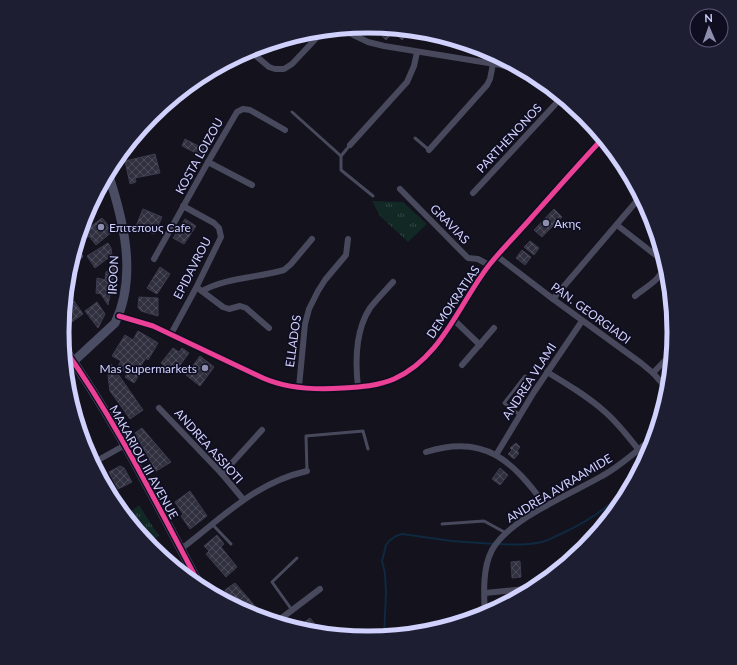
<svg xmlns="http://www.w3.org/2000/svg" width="737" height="665" font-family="Lato,sans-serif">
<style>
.park{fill:url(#park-tufts)}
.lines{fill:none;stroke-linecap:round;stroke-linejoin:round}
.stream{stroke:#0f2940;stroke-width:2}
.building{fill:url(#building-cross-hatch);stroke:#3e3c50}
.lane{stroke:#48495d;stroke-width:3}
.street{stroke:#48495d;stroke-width:6}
.secondary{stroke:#4a4d63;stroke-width:9}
.cycleway-casing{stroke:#0f0e21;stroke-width:8}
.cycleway{stroke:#ea4096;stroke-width:5}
.poi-dot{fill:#8e8eaf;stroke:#0f0e21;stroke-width:1.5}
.labels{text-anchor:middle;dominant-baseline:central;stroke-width:3.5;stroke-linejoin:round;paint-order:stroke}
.street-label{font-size:12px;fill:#d0d1fd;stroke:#0f0e21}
.poi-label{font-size:12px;fill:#d0d1fd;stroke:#0f0e21;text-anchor:start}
.rim{fill:none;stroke:#d0d1fd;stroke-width:5}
</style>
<defs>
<pattern id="park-tufts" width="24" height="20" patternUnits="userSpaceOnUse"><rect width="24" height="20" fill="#122825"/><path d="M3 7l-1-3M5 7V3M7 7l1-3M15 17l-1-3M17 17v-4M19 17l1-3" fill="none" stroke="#334646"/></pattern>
<pattern id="building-cross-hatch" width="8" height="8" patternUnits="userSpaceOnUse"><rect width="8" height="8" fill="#31303f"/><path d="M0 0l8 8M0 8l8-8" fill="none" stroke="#4e4d5c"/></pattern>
</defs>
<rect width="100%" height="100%" fill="#13121d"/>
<g class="park">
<path d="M372 201 403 202 427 224 408 242 380 216Z"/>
<path d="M139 505 159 536 147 543 125 516Z"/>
</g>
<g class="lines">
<g class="stream">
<path d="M499 544C513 545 528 545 542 542 551 540 557 535 565 532 598 516 619 500 641 470"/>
<path d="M384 637 386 593 385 573 382 561 386 545 390 540 396 536 402 534 452 541 495 544"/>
</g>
</g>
<g class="building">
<path d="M383 27 391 28 394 31 386 40 378 32Z"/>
<path d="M391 28 402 29 407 35 402 40Z"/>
<path d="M185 139 204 149 200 155 182 146Z"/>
<path d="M155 154 160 173 135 178 136 182 130 184 125 161Z"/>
<path d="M143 209 162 217 154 234 136 226Z"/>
<path d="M554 209 562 217 542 237 534 230Z"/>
<path d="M102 218 113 231 96 245 89 236 85 239 81 234Z"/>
<path d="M185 219 196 226 184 244 173 238Z"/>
<path d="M530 241 539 248 534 255 524 247Z"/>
<path d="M108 243 111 248 112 255 95 268 87 256Z"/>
<path d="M522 250 531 257 525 265 516 258Z"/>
<path d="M115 267 108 305 101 294 96 293 97 278 105 280 106 272Z"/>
<path d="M160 267 170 274 157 294 147 288Z"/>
<path d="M139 297 158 298V316L141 311 138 307Z"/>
<path d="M74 301 83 314 69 324 64 317 65 307Z"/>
<path d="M97 302 105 314 98 328 85 311Z"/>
<path d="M138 331 158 343 148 360 146 358 140 367 143 369 134 383 125 377 127 374 117 368 121 361 112 356 125 335 133 340Z"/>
<path d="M173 348 179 352 182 348 189 353 174 373 161 363Z"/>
<path d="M200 356 214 367 200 386 186 375Z"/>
<path d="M111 364 143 410 130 419 110 391 107 367Z"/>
<path d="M142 428 171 462 156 471 135 433Z"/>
<path d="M516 443 520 447 517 451 519 453 514 459 508 454 512 450 510 448Z"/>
<path d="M120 466 124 468 132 482 118 489 109 472Z"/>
<path d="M500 468 508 475 500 485 492 479Z"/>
<path d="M190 491 207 516 190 529 181 516 183 514 175 502Z"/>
<path d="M217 535 224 544 221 547 237 567 226 577 206 554 209 551 204 546Z"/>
<path d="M520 561 521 577 512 578 511 562Z"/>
<path d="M235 583 262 614 257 617 234 606 225 590Z"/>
<path d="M310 618 323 635 308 633 296 629Z"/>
</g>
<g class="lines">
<g class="lane">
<path d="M292 112 341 156"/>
<path d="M415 138 429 150"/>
<path d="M350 145 341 156V170L373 196"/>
<path d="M520 415 504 403 525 376"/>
<path d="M307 471 306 436 363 431 368 449"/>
<path d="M212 524 231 544"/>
<path d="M442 524 484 521 506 533"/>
<path d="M292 610 272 582 297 558"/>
</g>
<g class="street">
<path d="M341 29 368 42 384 46 501 65 523 71 555 92 592 124"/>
<path d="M249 50 269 67 275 69H284L292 64 324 30"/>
<path d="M350 145 407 82 414 66 417 52"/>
<path d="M429 150 487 85 490 79 493 64"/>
<path d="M208 162 252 185"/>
<path d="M400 189 468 258 478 259 489 265"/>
<path d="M473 193 562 97"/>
<path d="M617 225 658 257 663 264C665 278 644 288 635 296"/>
<path d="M75 249 80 256"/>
<path d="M497 256 553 299 641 363 653 373 669 391"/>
<path d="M154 259 208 162 237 112 243 109 250 110 285 130"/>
<path d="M199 289 223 307 229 309 240 306 246 308 269 328"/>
<path d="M202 291C227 277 257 278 284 270L291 264 312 239"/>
<path d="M553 299 641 196"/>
<path d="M119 316 153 326 263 378C288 389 316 390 343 388 360 387 378 386 394 379 442 358 459 303 490 264 503 248 518 233 532 217 556 190 579 164 603 138"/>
<path d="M454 320 480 345"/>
<path d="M171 334 196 288 221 237 219 228 214 223 183 206"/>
<path d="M462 365 494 328"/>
<path d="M547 372C567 384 587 396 604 411 617 422 627 435 638 449"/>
<path d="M653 373 673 352"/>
<path d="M299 387 305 324 309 309 318 291 325 280 346 255 348 239"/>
<path d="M358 387C355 361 355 331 370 308 377 299 385 291 393 282"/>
<path d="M159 408 222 474 243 499"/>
<path d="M426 452C486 433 513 462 546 506"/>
<path d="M496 455 534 392 582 321"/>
<path d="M93 463 125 445"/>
<path d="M222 474 262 430"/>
<path d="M181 549C222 518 254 483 307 471"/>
<path d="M485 593 537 588"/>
<path d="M485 616C484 595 482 569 492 550 509 519 571 494 602 476 622 465 638 449 656 436"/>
<path d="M275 623 320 589"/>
</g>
<g class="secondary">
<path d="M63 347C117 422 158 507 202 589"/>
<path d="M74 361 115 323C138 276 123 219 108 173"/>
</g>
<defs>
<g id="cycleway">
<path d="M119 316 153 326 263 378C288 389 316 390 343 388 360 387 378 386 394 379 442 358 459 303 490 264 503 248 518 233 532 217 556 190 579 164 603 138"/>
<path d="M63 347C117 422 158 507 202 589"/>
</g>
</defs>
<use href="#cycleway" class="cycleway-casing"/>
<use href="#cycleway" class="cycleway"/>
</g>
<g class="poi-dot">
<circle cx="546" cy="223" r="4"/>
<circle cx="101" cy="227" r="4"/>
<circle cx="205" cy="368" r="4"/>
</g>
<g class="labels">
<g class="street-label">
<text transform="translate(509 138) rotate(-47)">PARTHENONOS</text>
<text transform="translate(199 156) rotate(-61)">KOSTA LOIZOU</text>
<text transform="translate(450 224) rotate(45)">GRAVIAS</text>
<text transform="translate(192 268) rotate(-63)">EPIDAVROU</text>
<text transform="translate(113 275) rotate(-87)">IROON</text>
<text transform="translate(453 302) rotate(-56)">DEMOKRATIAS</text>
<text transform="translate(591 313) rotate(36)">PAN. GEORGIADI</text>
<text transform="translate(293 341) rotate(-82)">ELLADOS</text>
<text transform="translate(529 381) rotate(-57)">ANDREA VLAMI</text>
<text transform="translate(209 446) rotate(48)">ANDREA ASSIOTI</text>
<text transform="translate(144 462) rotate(61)">MAKARIOU III AVENUE</text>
<text transform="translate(559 488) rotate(-31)">ANDREA AVRAAMIDE</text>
</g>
<g class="poi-label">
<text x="554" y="223">Ακης</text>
<text x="109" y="227">Επιτεπους Cafe</text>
<text x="197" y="368" text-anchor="end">Mas Supermarkets</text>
</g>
</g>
<path d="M0 0H737V665H0ZM69 332a299 299 0 1 1 598 0a299 299 0 1 1-598 0Z" fill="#1e1e33" fill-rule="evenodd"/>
<path class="rim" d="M69 332a299 299 0 1 1 598 0a299 299 0 1 1-598 0Z"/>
<g transform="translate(709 28) rotate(358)"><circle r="19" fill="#0f0e21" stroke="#5c5c79"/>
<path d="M0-3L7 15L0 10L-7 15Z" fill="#8e8eaf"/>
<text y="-6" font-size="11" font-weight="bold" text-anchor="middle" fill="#d0d1fd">N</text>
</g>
</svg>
